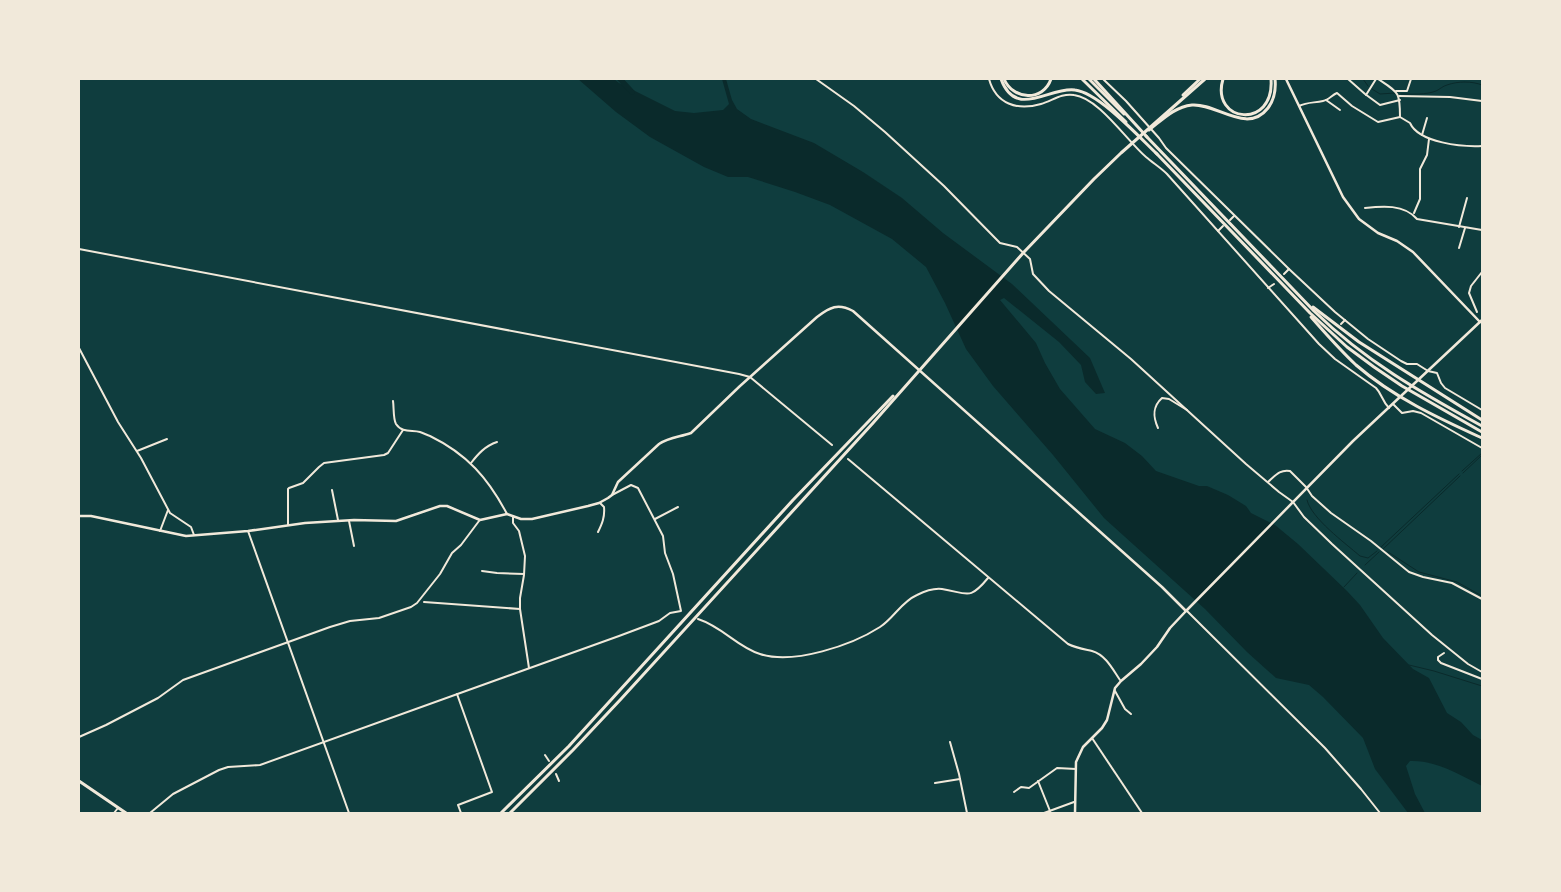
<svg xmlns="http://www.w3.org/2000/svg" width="1561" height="892" font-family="'Open Sans',sans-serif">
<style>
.water{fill:#0a2a2b}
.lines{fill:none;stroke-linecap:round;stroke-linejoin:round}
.stream{stroke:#0a2a2b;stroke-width:1}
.river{stroke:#0a2a2b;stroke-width:5.5}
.minor{stroke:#f1e9da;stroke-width:2}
.tertiary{stroke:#f1e9da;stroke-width:2.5}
.secondary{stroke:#f1e9da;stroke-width:2.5}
.primary{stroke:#f1e9da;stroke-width:3}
.trunk{stroke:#f1e9da;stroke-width:3}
.motorway{stroke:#f1e9da;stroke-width:3}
</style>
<rect width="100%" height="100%" fill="#0f3d3e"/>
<path class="water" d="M578 79H614L619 83 675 111 694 113 723 110 729 104 722 79H726L732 100 737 109 751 119 814 143 863 172 902 198 943 233 1012 284 1090 358 1105 393 1096 394 1085 382 1081 365 1059 342 1004 298 1000 300 1036 343 1045 363 1060 389 1095 429 1125 443 1142 456 1156 471 1199 486H1207L1228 495 1246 506 1251 513 1275 525 1298 544 1347 591 1360 605 1383 638 1413 669 1429 678 1447 713 1461 722 1473 735 1482 740V786C1460 775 1436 760 1410 761L1406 766 1415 794 1425 813H1408L1375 769 1363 738 1323 697 1309 685 1276 678 1247 652 1205 609 1104 518 1053 455 993 386 966 349 945 303 926 267 892 239 830 205 795 192 748 177H728L704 167 650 137 616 112Z"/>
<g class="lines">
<g class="stream">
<path d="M1363 79 1368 86"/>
<path d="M1372 89 1380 94 1395 93"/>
<path d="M1401 94C1412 94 1426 95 1436 91 1440 89 1443 86 1447 85 1458 81 1472 81 1482 85"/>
<path d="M1462 471 1482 453"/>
<path d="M1463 473 1482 455"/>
<path d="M1307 500C1311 518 1345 543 1360 556L1368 558 1377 551"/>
<path d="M1381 547 1459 474"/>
<path d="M1383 549 1460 476"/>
<path d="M1388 552 1419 572 1457 582 1482 596"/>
<path d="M1365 565 1379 552"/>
<path d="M1344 587 1357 573"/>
<path d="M1409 665 1434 671 1482 686"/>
</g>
<path class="river" d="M620 79 632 92"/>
<g class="minor">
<path d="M816 79 854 106 885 132 944 186 1000 243 1017 247 1030 259 1033 274 1049 291 1131 359 1246 464 1279 492 1293 502 1304 517 1332 544 1432 635 1468 664 1482 672"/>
<path d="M989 79C996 104 1017 111 1041 104 1052 101 1061 93 1074 95 1099 98 1127 141 1146 157 1153 163 1161 168 1167 174L1319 344 1335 359 1376 388C1382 394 1382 401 1389 408"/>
<path d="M1103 79 1126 101 1159 138 1166 148 1289 269 1335 312 1368 339 1401 361 1407 364H1417L1428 371 1437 373 1441 383 1445 388 1482 410"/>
<path d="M1348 79 1365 94 1380 105 1400 100"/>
<path d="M1378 79C1399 93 1400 92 1400 117L1410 123C1419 143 1463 147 1482 146"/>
<path d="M1396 91H1407L1411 79"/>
<path d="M1366 95 1376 79"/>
<path d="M1399 96 1450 97 1482 101"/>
<path d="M1326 100 1340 110"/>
<path d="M1299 106C1307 102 1314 103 1323 101 1329 100 1332 95 1337 93L1352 106 1378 122 1400 117"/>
<path d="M1422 135 1427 118"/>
<path d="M1365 208C1382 206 1404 204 1417 219L1482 230"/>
<path d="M1414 213 1420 199V169L1427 155 1429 139"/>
<path d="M1230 220 1234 216"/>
<path d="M1459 227 1467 198"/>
<path d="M1218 231 1223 226"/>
<path d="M1459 248 1465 228"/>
<path d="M79 249 739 374 750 377 832 445"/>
<path d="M1284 274 1289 269"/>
<path d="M1268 288 1274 284"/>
<path d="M1477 312 1469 293 1471 286 1482 272"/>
<path d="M1341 324 1345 320"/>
<path d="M79 348 118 422 141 458 170 513 191 527 194 535"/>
<path d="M393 401C394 407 393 419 396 424 402 433 411 430 420 432 423 433 427 435 430 436 467 454 488 478 507 514"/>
<path d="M1393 404 1402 413 1413 411 1421 413 1482 448"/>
<path d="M1158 428C1153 417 1152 407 1162 398L1169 399 1187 410"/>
<path d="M137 451 167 439"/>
<path d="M848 459 1068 644C1076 648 1083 649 1092 651 1106 655 1113 670 1120 680"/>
<path d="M471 463C478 454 485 446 497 442"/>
<path d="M1268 482C1275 476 1280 469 1290 471L1306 487 1312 496 1331 513 1371 541 1409 572 1423 577 1452 583 1482 599"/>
<path d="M332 490 338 520"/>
<path d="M513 517V523L519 531 525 556 524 575 520 598V609L529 668"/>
<path d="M655 519 678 507"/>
<path d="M349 521 354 546"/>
<path d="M288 525V489L289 488 303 483 319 467 324 463 384 455 388 453 403 430"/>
<path d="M160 531 168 510"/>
<path d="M248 531 349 813"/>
<path d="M598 532C602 524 605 517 604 507L600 503"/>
<path d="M482 571 497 573 524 574"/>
<path d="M424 602 520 609"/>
<path d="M1187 611 1325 748 1361 789 1380 813"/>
<path d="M698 619C723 627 737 647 760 654 794 665 852 645 880 627 894 618 901 602 917 595 925 591 934 588 942 589 968 593 969 601 988 578"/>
<path d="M1444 653 1438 657V660L1441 663 1482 679"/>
<path d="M1115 691 1125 709 1131 714"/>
<path d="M457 694 492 792 458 805 461 813"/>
<path d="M79 737 106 725 158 698 183 680 330 627 350 621 379 618 411 607 417 603 440 574 452 553 461 545 479 521"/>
<path d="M1092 738 1142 813"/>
<path d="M950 742 959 774 967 813"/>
<path d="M545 755 549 761"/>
<path d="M556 774 559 781"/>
<path d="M1038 781 1050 811"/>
<path d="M935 783 960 779"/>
<path d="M1014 792 1021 787 1029 788 1057 768 1076 769"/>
<path d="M114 813 118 808"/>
<path d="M150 813 173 794 219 770 228 767 260 765 619 636 659 621 670 613 681 611 673 574 665 553 663 536 638 488 631 485 612 495"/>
<path d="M1044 813 1074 802"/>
</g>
<g class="tertiary">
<path d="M1286 79 1343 197 1359 219 1378 233 1397 241 1413 252 1480 322"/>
<path d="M1075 813 1076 762 1083 747 1102 728 1107 720 1115 688 1121 681 1141 664 1157 647 1170 628 1186 611"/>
</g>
<path class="secondary" d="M79 516H91L186 536 248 531 305 523 354 520 396 521 440 506H447L480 520 507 514 521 519H532L588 506 599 503 608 498 612 495 618 482 659 444C669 437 680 437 691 433L740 386 817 317C830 307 838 303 853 311L1162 587 1186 611 1353 441 1482 320"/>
<path class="primary" d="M79 781 126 813"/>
<g class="trunk">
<path d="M1082 79 1126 122"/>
<path d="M1089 79 1124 114"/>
<path d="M1146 136 1314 311C1365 361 1420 392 1482 426"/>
<path d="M1156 153 1310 313 1347 347 1374 367 1402 386 1482 432"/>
<path d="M1313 307 1359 342 1482 420"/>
<path d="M1311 317C1326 334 1340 350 1356 365 1393 397 1438 418 1482 438"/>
</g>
<g class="motorway">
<path d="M1001 79C1016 120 1050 86 1075 90 1099 93 1138 136 1157 154"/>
<path d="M1004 79C1013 100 1043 102 1051 79"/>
<path d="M1094 79 1147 137"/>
<path d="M1223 79C1210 123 1275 130 1271 79"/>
<path d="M1183 95 1200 79"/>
<path d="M1149 130C1162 120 1174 107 1192 105 1217 103 1247 135 1268 108 1274 100 1276 89 1275 79"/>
<path d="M501 813 569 746 793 500 893 396"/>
<path d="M510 813 573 750 621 699 873 423 1024 252 1094 179 1121 153 1205 79"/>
</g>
</g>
<rect width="1561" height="892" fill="none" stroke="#f1e9da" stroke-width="160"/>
</svg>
